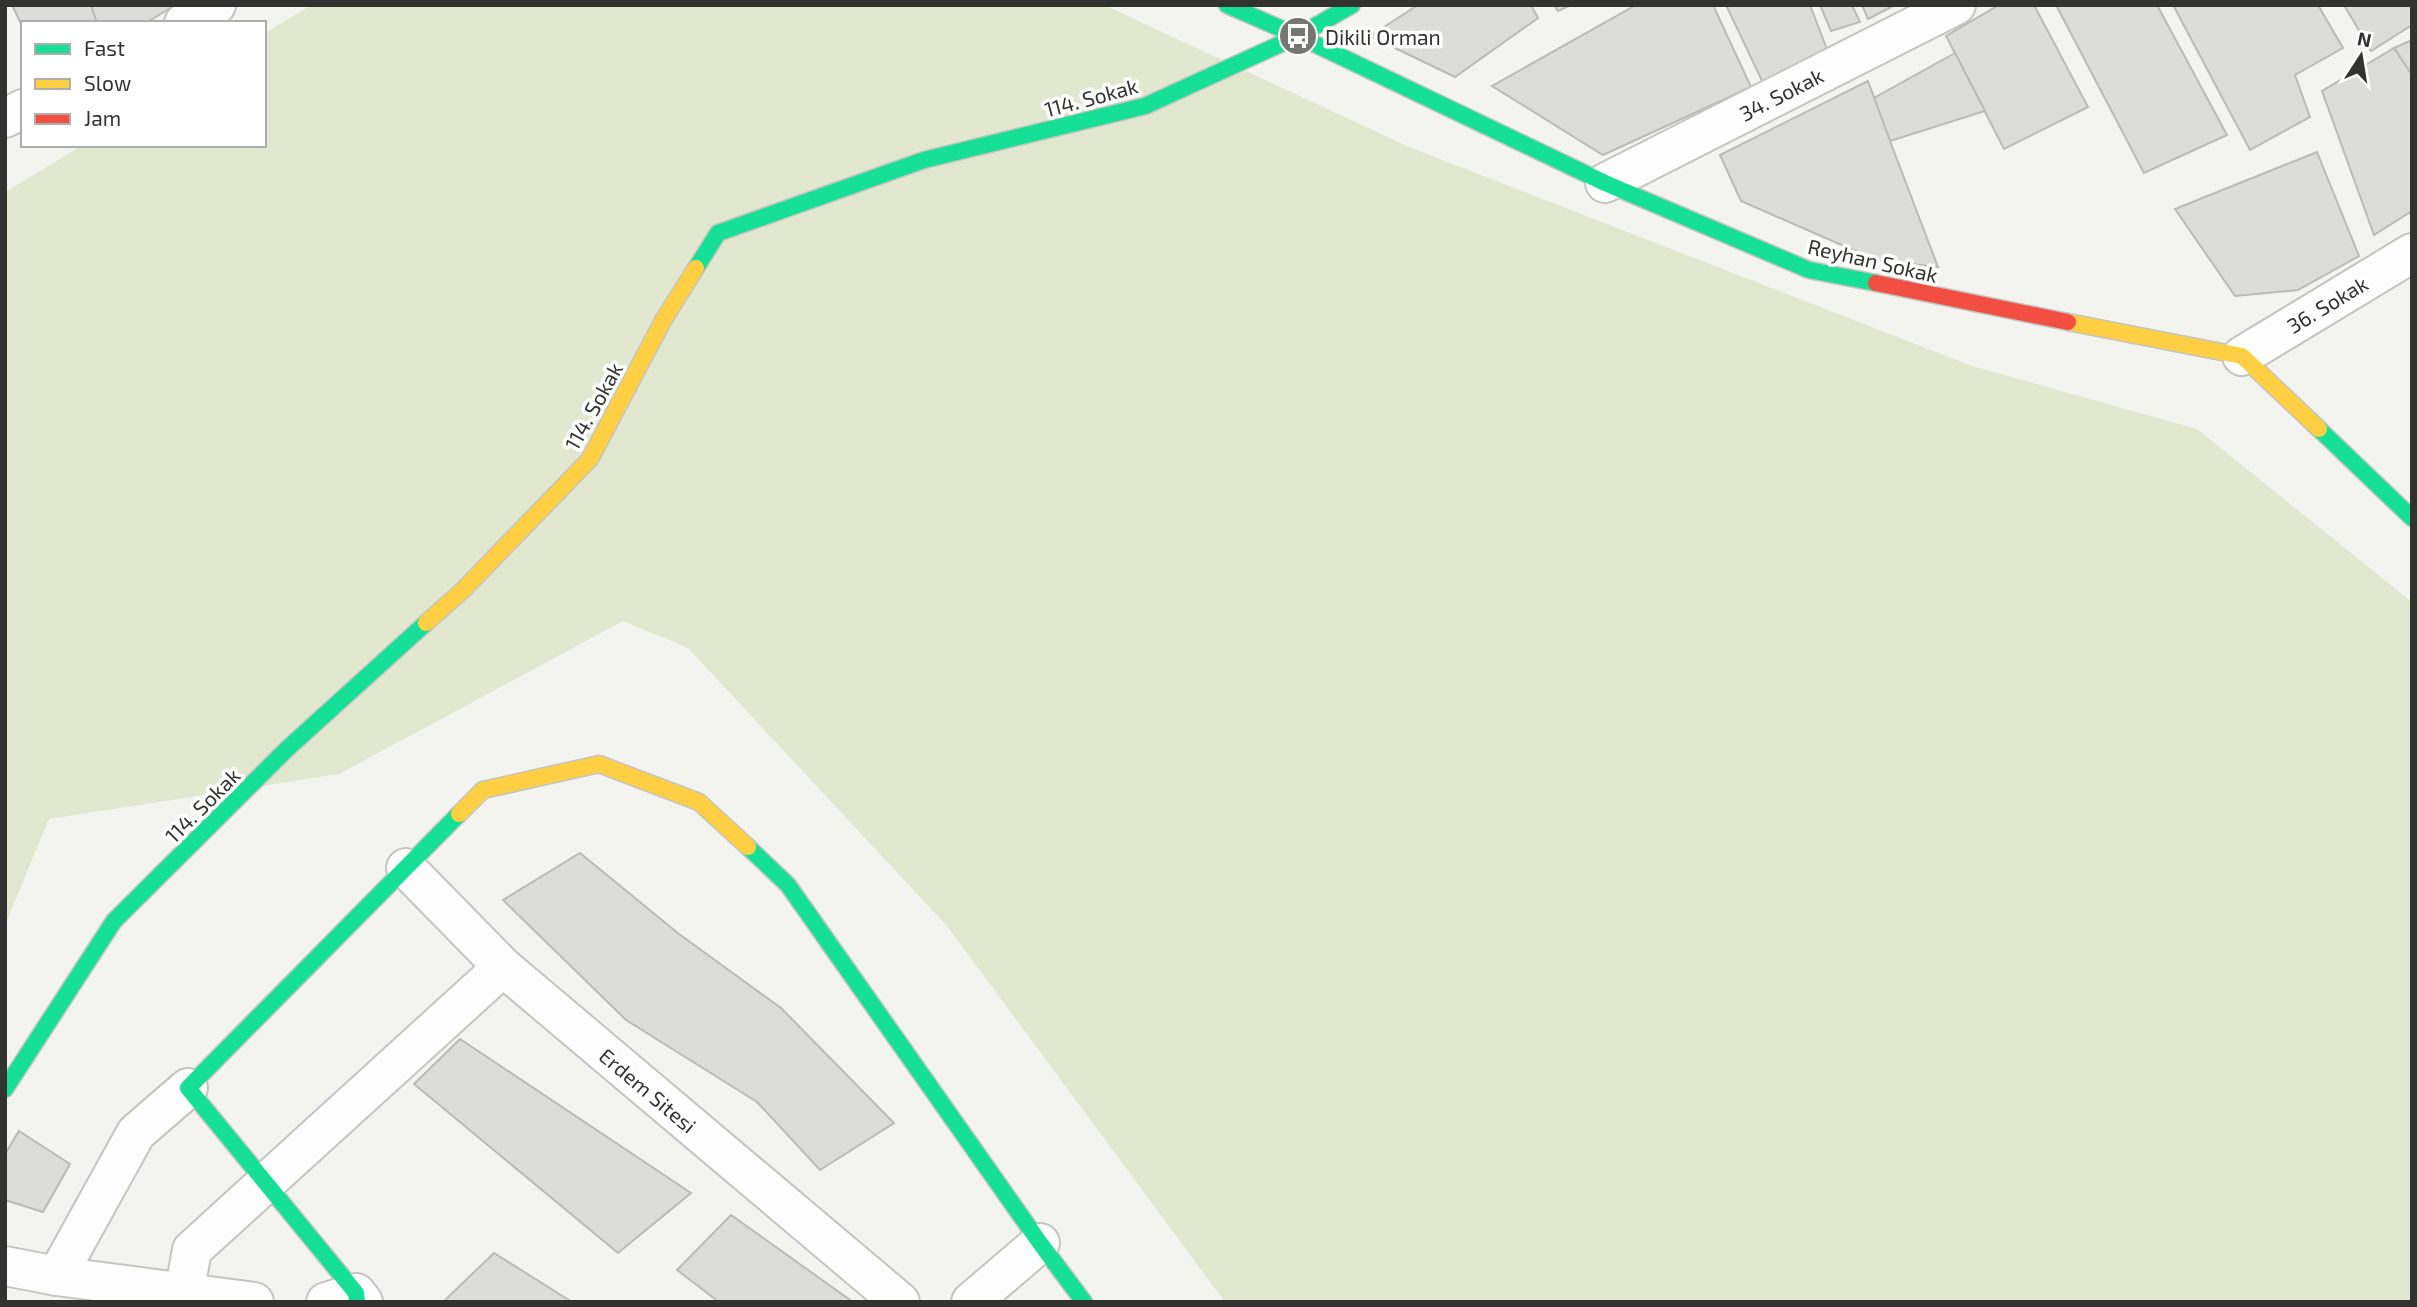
<svg xmlns="http://www.w3.org/2000/svg" width="2417" height="1307" font-family="'Exo 2',sans-serif">
<style>
.green{fill:#e2e8cf}
.building{fill:#dcddda;stroke:#babbb8;stroke-width:2}
.lines{fill:none;stroke-linecap:round;stroke-linejoin:round}
.street-casing{stroke:#c4c5c1;stroke-width:42}
.fast-casing{stroke:#c4c5c1;stroke-width:19}
.slow-casing{stroke:#c4c5c1;stroke-width:19}
.jam-casing{stroke:#c4c5c1;stroke-width:19}
.street{stroke:#fdfdfd;stroke-width:38}
.fast{stroke:#16e098;stroke-width:16}
.slow{stroke:#ffcf43;stroke-width:16}
.jam{stroke:#f24e42;stroke-width:16}
.labels{text-anchor:middle;dominant-baseline:central;stroke-width:7;stroke-linejoin:round;paint-order:stroke}
.poi-label{font-size:21px;fill:#323230;stroke:#fff;text-anchor:start}
.street-label{font-size:21px;fill:#323230;stroke:#fff}
</style>
<rect width="100%" height="100%" fill="#f3f4f0"/>
<path class="green" d="M311 5H1104L1409 147 1972 366 2197 429 2412 602V1302H1225L947 926 688 648 623 621 339 774 49 819 5 925V192L83 145H264V34Z"/>
<g class="building">
<path d="M12 5H91L97 23H23V28Z"/>
<path d="M91 5H175L146 23H97Z"/>
<path d="M1418 5H1531L1538 18 1455 77 1370 36Z"/>
<path d="M1554 5H1571L1558 11Z"/>
<path d="M1636 5H1713L1751 87 1603 155 1492 86Z"/>
<path d="M1726 5H1810L1828 52 1763 83Z"/>
<path d="M1820 5H1852L1860 22 1831 31Z"/>
<path d="M1862 5H1895L1868 19Z"/>
<path d="M1999 5H2034L2088 107 2004 149 1946 36Z"/>
<path d="M2056 5H2157L2227 135 2144 173Z"/>
<path d="M2173 5H2318L2343 48 2295 75 2310 117 2250 150Z"/>
<path d="M2344 5H2412V25L2371 51Z"/>
<path d="M2412 40V75L2394 48Z"/>
<path d="M2394 48 2412 75V211L2374 235 2322 91Z"/>
<path d="M1955 53 1985 111 1890 141 1874 98Z"/>
<path d="M1868 81 1890 141 1938 267 1876 260 1741 201 1720 155Z"/>
<path d="M2317 152 2359 256 2298 290 2235 296 2175 209Z"/>
<path d="M580 853 679 934 781 1008 894 1123 820 1170 757 1102 626 1020 503 900Z"/>
<path d="M460 1039 691 1193 618 1253 414 1084Z"/>
<path d="M19 1131 70 1164 43 1212 5 1200V1154Z"/>
<path d="M731 1215 853 1302H719L677 1270Z"/>
<path d="M494 1253 572 1302H443Z"/>
</g>
<g class="lines">
<defs>
<g id="street">
<path d="M184 23 216 5"/>
<path d="M5 118 23 109"/>
<path d="M1605 183 1956 5"/>
<path d="M2242 356 2412 253"/>
<path d="M406 868 503 967 900 1302"/>
<path d="M5 1266 57 1276 254 1302"/>
<path d="M57 1276 136 1133 188 1088"/>
<path d="M184 1294 192 1250 503 967"/>
<path d="M326 1302 356 1293 363 1302"/>
<path d="M971 1302 1040 1243"/>
</g>
<g id="fast">
<path d="M1227 5 1298 36 1605 183 1809 270 1876 283"/>
<path d="M696 268 718 233 924 160 1145 106 1298 36 1352 5"/>
<path d="M2319 429 2412 518"/>
<path d="M748 847 788 885 1040 1243 1084 1302"/>
<path d="M5 1089 114 921 288 748 426 623"/>
<path d="M357 1302 356 1293 188 1088 459 814"/>
</g>
<g id="slow">
<path d="M2068 322 2242 356 2319 429"/>
<path d="M426 623 462 591 590 459 664 319 696 268"/>
<path d="M459 814 483 790 599 764 699 802 748 847"/>
</g>
<path id="jam" d="M1876 283 2068 322"/>
</defs>
<use href="#street" class="street-casing"/>
<use href="#fast" class="fast-casing"/>
<use href="#slow" class="slow-casing"/>
<use href="#jam" class="jam-casing"/>
<use href="#street" class="street"/>
<use href="#fast" class="fast"/>
<use href="#slow" class="slow"/>
<use href="#jam" class="jam"/>
</g>
<defs>
<symbol id="bus-disc" viewBox="-11 -11 22 22"><circle r="9.5" fill="#767673" stroke="#fff"/><path d="M-5-6H5V4H4V6H2V4H-2V6H-4V4H-5ZM-3.5-4V0h7V-4ZM-3.5 1.2v1.5H-2V1.2ZM2 1.2v1.5H3.5V1.2Z" fill="#fff"/></symbol>
</defs>
<g fill-rule="evenodd">
<use href="#bus-disc" x="1276" y="14" width="44" height="44"/>
</g>
<g class="labels">
<g class="poi-label">
<text x="1325" y="36">Dikili Orman</text>
</g>
<g class="street-label">
<text transform="translate(1781 94) rotate(-27)">34. Sokak</text>
<text transform="translate(1091 97) rotate(-15)">114. Sokak</text>
<text transform="translate(1873 260) rotate(13)">Reyhan Sokak</text>
<text transform="translate(2327 304) rotate(-31)">36. Sokak</text>
<text transform="translate(593 406) rotate(-61)">114. Sokak</text>
<text transform="translate(202 805) rotate(-45)">114. Sokak</text>
<text transform="translate(648 1090) rotate(40)">Erdem Sitesi</text>
</g>
</g>
<rect width="2417" height="1307" fill="none" stroke="#323230" stroke-width="14"/>
<rect x="21" y="21" width="245" height="126" fill="#ffffff" stroke="#adadac" stroke-width="2"/>
<rect x="35" y="44" width="35" height="10" fill="#16e098" stroke="#adadac" stroke-width="2"/>
<text x="84" y="56" font-size="21" fill="#323230">Fast</text>
<rect x="35" y="79" width="35" height="10" fill="#ffcf43" stroke="#adadac" stroke-width="2"/>
<text x="84" y="91" font-size="21" fill="#323230">Slow</text>
<rect x="35" y="114" width="35" height="10" fill="#f24e42" stroke="#adadac" stroke-width="2"/>
<text x="84" y="126" font-size="21" fill="#323230">Jam</text>
<g transform="translate(2361 56) rotate(12)" stroke="#ffffff" stroke-width="5" paint-order="stroke">
<path d="M0-5L12 26L0 18L-12 26Z" fill="#323230"/>
<text y="-10" font-size="19" font-weight="bold" text-anchor="middle" fill="#323230">N</text>
</g>
</svg>
